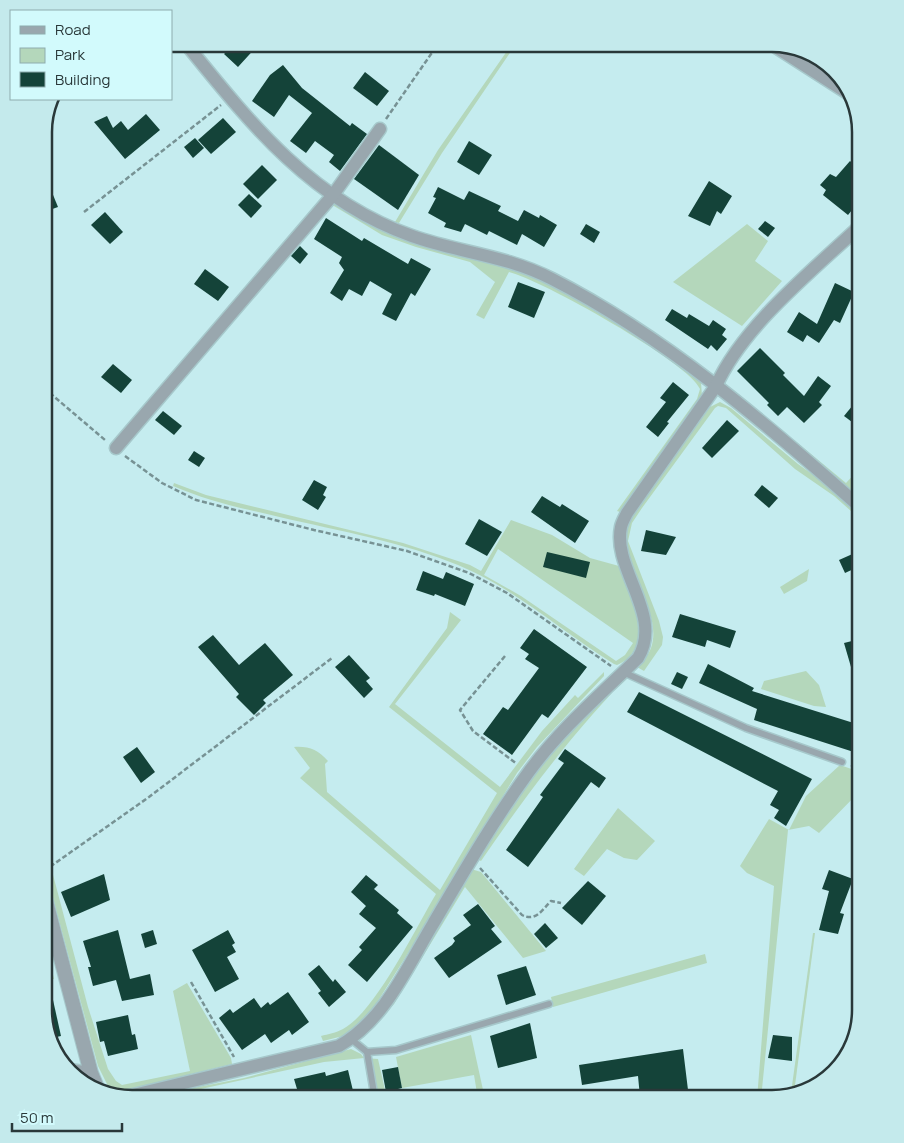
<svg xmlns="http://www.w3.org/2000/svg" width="904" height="1143" font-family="Manrope,sans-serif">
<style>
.green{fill:#b4d7bb;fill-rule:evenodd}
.building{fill:#144339}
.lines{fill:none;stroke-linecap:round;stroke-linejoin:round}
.service-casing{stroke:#a6c8cb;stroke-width:9}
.minor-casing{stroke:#a6c8cb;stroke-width:15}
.tertiary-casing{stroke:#a6c8cb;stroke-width:16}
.path{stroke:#779294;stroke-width:2.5;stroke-dasharray:5 2.5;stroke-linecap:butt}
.service{stroke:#99a7ae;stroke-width:6}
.minor{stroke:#99a7ae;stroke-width:12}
.tertiary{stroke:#99a7ae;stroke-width:14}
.rim{fill:none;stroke:#293839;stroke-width:2.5}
</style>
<rect width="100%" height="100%" fill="#c5ecef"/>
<g class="green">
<path d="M512 44H516L442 153 399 223 395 222 438 150Z"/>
<path d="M334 201 547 282 663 352 701 382 702 397 620 512 617 511 697 399 700 389C690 363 540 279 509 272L484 319 476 315 495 282 470 262 416 247 382 235 329 203Z"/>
<path d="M747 224 768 241 755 261 782 281 742 326 673 282Z"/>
<path d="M720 402 731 408 798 464 837 492 860 514V519L834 496 795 469 726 408 718 406 715 408 642 508 632 523 628 541 659 621 663 637 662 645 644 671 637 667C578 726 528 792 481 861L477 859C506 815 533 771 569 732 588 711 642 672 651 648 665 607 611 563 631 516L710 407Z"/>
<path d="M794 440 846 483 860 468V478L854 485 860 491V498L792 443Z"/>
<path d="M174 483 206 495 403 543 470 565 481 571 511 520 552 535 590 558 619 566C629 594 658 647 617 665L614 664C559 630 512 585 450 562 392 539 328 529 267 514 235 507 203 499 173 486ZM498 549 633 643 625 655 616 661 521 596 484 575Z"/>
<path d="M809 569 807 581 784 594 780 587Z"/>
<path d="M450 612 461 620 395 704 500 787 542 731 575 695 578 698 604 672V676L537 747 517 773 405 958 371 1012 352 1031 343 1036 323 1041 321 1036C328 1034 336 1033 343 1029 376 1011 415 929 436 894L300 778 310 768 294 747C309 746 318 750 328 761L325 764 327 792 440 890 497 793 389 707 447 628Z"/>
<path d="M806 671 819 685 826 707 814 706 761 689 764 681Z"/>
<path d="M840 765 860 772V791L819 833 809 826 788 830 761 1099H757L774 886 747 873 740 866 769 819 789 830 806 796Z"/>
<path d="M618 808 655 841 637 860 624 858 607 849 584 876 574 869Z"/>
<path d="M471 869 481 872 546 951 523 958 465 887 394 1004 359 1040Z"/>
<path d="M52 871 88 1007 108 1069 116 1081 122 1085 190 1071 173 991 187 983 231 1058 232 1064 122 1091 109 1088 98 1066 49 883 48 878Z"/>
<path d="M44 932 54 979 47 980 44 965Z"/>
<path d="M813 933H815L794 1093H791Z"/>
<path d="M705 954 707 963 553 1007 551 997Z"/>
<path d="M471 1035 485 1099H478L474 1075 402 1088 396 1057Z"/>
<path d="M351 1049 361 1054 364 1058 378 1059 387 1099H371L364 1058 324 1062 155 1099H137L244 1078Z"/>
</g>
<g class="building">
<path d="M223 44H259L238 67 224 54 228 50Z"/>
<path d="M283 65 302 88 350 126 352 123 367 134 340 171 329 162 334 155 315 141 306 153 290 141 312 113 289 95 274 117 252 101 270 75Z"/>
<path d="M365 72 389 91 377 106 353 88Z"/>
<path d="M146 114 160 130 125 159 94 122 107 116 113 128 121 121 128 130Z"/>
<path d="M223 118 236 132 211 154 198 140Z"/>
<path d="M195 138 204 148 193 158 184 147Z"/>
<path d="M469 141 492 155 479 175 457 162Z"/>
<path d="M379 145 419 175 398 210 354 179Z"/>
<path d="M850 161 860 170V200L848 215 823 195 826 190 820 185 830 174 836 177Z"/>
<path d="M262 165 277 180 258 199 243 184Z"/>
<path d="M44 173 58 207 44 212Z"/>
<path d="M709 181 732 196 721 214 717 211 710 226 688 216Z"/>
<path d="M438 187 464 200 469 191 501 206 498 211 518 221 524 210 539 218 540 215 557 225 544 247 522 234 517 245 489 231 487 235 465 224 461 232 444 227 446 223 428 213 436 198 433 197Z"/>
<path d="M249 194 262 206 251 218 238 205Z"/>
<path d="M105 212 123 232 110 244 91 225Z"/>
<path d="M326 218 362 241 364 238 408 264 411 258 431 269 415 296 411 293 396 321 382 314 392 294 370 281 362 296 349 289 342 301 330 293 344 270 339 263 342 257 314 239Z"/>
<path d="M765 221 775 228 768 237 758 229Z"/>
<path d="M586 224 600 232 594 243 580 234Z"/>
<path d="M300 246 308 254 300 264 291 256Z"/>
<path d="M205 269 229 287 218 301 194 284Z"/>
<path d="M518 282 545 292 534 318 508 307Z"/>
<path d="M835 283 854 292 840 323 834 320 819 343 807 335 803 342 787 332 799 312 817 324Z"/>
<path d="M672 309 687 318 689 314 709 326 713 320 726 329 722 335 727 339 717 351 711 345 708 349 665 320Z"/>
<path d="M760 348 785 373 783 375 804 396 818 376 831 386 819 402 822 405 804 423 787 407 778 416 767 405 769 403 737 371Z"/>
<path d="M113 364 132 380 121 393 101 377Z"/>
<path d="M673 382 689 395 667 422 669 423 658 437 646 427 666 402 660 398Z"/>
<path d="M853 405 860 410V428L844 416Z"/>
<path d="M163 411 182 426 174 435 155 420Z"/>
<path d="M727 420 739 431 712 458 702 448Z"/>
<path d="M194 451 205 458 199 467 188 460Z"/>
<path d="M314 480 327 487 323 495 326 497 318 510 302 500Z"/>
<path d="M762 485 778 498 769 508 754 495Z"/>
<path d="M542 496 560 507 562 504 589 521 575 543 531 512Z"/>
<path d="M479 519 502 532 487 556 465 544Z"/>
<path d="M646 530 676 537 666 555 641 551Z"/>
<path d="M547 552 590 562 586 578 543 567Z"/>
<path d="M857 552 860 566 845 573 839 560Z"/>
<path d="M423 571 443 579 446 572 474 584 465 606 435 594 434 596 416 590Z"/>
<path d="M680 614 736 631 730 648 707 640 705 647 672 637Z"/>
<path d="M534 629 587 667 548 718 542 714 512 755 483 734 503 707 508 710 539 668 525 659 529 654 520 648Z"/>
<path d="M213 635 239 665 265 643 293 675 263 700 266 703 254 715 236 697 239 694 198 647Z"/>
<path d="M860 639V664L851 667 844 643Z"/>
<path d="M349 655 370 678 366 681 373 689 364 698 335 667Z"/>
<path d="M708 664 754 688 752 691 860 725V754L754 720 757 709 699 683Z"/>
<path d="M677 672 688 677 682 689 671 684Z"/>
<path d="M639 692 812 779 786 826 774 818 779 810 770 805 778 791 627 712Z"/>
<path d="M137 747 155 772 141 783 123 757Z"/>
<path d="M565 749 606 778 599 788 591 782 528 867 506 850 543 797 540 795 564 763 558 759Z"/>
<path d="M829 870 853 879 840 913 844 914 838 934 819 930 829 891 822 889Z"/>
<path d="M104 874 110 900 71 917 61 892Z"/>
<path d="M366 875 378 885 374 889 399 910 397 913 413 927 367 982 348 965 362 950 359 947 376 928 359 914 366 906 351 892Z"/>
<path d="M588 881 606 896 582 925 562 908Z"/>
<path d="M478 904 495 926 491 929 502 942 449 978 434 958 452 945 455 941 453 938 471 925 463 915Z"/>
<path d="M545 923 558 938 546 948 534 934Z"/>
<path d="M118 930 130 979 150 974 154 995 122 1001 116 980 93 986 88 967H91L83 941Z"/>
<path d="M153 930 157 944 145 948 141 934Z"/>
<path d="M228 930 235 943 232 945 236 952 227 957 239 979 215 992 192 950Z"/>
<path d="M319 965 333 982 335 979 346 992 329 1007 318 993 321 991 308 974Z"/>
<path d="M526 966 536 995 506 1005 497 975Z"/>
<path d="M44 982H49L61 1036 52 1038 44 1011Z"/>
<path d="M288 992 309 1022 292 1035 289 1030 271 1043 265 1034 242 1050 219 1018 230 1009 233 1013 254 998 261 1008 268 1002 270 1005Z"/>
<path d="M128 1015 132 1035 135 1034 138 1049 108 1056 104 1041 100 1042 96 1022Z"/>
<path d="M530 1023 537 1058 498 1068 490 1036Z"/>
<path d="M773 1035 792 1037V1061L768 1058Z"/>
<path d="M683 1049 688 1090 640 1097 638 1076 582 1085 579 1065Z"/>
<path d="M398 1067 402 1088 386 1092 382 1070Z"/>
<path d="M348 1070 355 1099H300L294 1079 325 1072 326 1076Z"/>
</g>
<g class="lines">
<defs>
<g id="service">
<path d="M623 672 746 728 842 762"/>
<path d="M351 1039 367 1052 396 1050 549 1004"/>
<path d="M367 1052 375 1099"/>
</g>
<g id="minor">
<path d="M186 44C250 123 312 201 412 236 460 253 505 255 552 279 664 336 767 424 860 507"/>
<path d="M771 44 849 94"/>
<path d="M116 448 333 195 380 129"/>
<path d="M69 1070 91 1073"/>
<path d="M125 1097 339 1046C385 1020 407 967 433 924 463 873 493 821 528 773 560 729 600 695 638 658 664 615 612 569 621 527 622 522 625 517 627 513L716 386C743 326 812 271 860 226"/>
</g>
<path id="tertiary" d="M44 894 91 1073 98 1090"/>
</defs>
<use href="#service" class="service-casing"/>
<use href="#minor" class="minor-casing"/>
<use href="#tertiary" class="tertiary-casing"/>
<g class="path">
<path d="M386 119 438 44"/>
<path d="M84 212 221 105"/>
<path d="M44 388 105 440"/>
<path d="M125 456 162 483 196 500 314 530 407 551 469 573 507 593 611 666"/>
<path d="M505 656 460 710 473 731 517 764"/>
<path d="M851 765 860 769"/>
<path d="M480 868 522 915C536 922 542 910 551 901L561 903"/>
<path d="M44 871 149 797 332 658"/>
<path d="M191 982 234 1057"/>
</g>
<use href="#service" class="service"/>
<use href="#minor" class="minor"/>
<use href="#tertiary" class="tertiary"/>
</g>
<path d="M0 0H904V1143H0ZM132 52H772A80 80 0 0 1 852 132V1010A80 80 0 0 1 772 1090H132A80 80 0 0 1 52 1010V132A80 80 0 0 1 132 52Z" fill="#c4eaec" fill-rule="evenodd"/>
<path class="rim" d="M132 52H772A80 80 0 0 1 852 132V1010A80 80 0 0 1 772 1090H132A80 80 0 0 1 52 1010V132A80 80 0 0 1 132 52Z"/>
<rect x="10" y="10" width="162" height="90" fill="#d2fafc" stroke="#8eacae"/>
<rect x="20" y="26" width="25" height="8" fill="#99a7ae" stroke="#8eacae"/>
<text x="55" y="35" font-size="15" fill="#293839">Road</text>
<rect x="20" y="48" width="25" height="15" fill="#b4d7bb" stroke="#8eacae"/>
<text x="55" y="60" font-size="15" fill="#293839">Park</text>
<rect x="20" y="72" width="25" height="15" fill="#144339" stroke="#8eacae"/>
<text x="55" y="85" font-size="15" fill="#293839">Building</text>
<path d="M12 1123v8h110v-8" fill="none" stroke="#293839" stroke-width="2.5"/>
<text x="20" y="1123" font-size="15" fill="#293839" stroke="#d2fafc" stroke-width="4" paint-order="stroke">50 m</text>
</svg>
